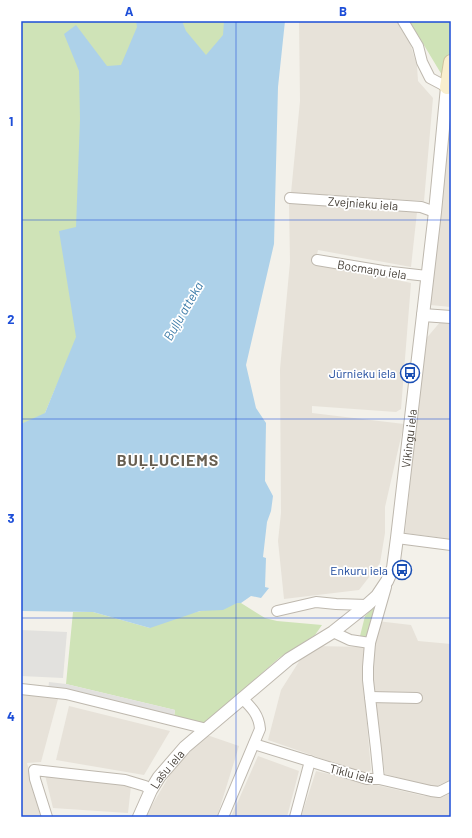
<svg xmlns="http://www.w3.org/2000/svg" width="472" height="838" font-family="Barlow,sans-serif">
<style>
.residential{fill:#e7e2d9}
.green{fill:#cfe3b7}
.parking{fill:#e2e1de}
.water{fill:#add1e9}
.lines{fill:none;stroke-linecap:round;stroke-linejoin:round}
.minor-casing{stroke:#beb8ae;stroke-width:12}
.tertiary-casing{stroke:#beb8ae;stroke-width:14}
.secondary-casing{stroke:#cec29e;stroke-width:16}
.minor{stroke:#fff;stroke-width:10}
.tertiary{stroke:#fff;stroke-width:12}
.secondary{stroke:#f9efce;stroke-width:14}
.grid{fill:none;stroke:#1d4ed8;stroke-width:1;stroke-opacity:0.55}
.labels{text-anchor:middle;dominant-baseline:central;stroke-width:3.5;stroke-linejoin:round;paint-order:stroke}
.street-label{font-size:12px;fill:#474139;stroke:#fff}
.transit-label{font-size:12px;fill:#164399;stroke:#fff;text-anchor:end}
.water-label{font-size:13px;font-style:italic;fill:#3c7ba8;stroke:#fff}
.district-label{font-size:16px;font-weight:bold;letter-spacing:1px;fill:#685f51;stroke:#fff}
.neatline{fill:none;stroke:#1d4ed8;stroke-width:1.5}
.grid-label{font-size:13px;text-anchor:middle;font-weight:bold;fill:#1d4ed8}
</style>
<rect width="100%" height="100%" fill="#f3f1ea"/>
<g class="residential">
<path d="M299 21H398L409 40 417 66 418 81 433 98 424 201 291 193 300 101Z"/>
<path d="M451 117V307L430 305Z"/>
<path d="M289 203 417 212 411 267 318 250 315 263 411 283 401 409 396 412 312 406V413L404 424 385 507V533L380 563 359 590 284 599 278 541 281 513 280 369 290 262Z"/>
<path d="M441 321 451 323V539L405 533 425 340Z"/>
<path d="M377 621 411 625 418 641 451 644V780L435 787 385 774 371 673Z"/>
<path d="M316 646 364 647 365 700 371 770 366 774 268 740 281 690 300 660Z"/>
<path d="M21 694 58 699 41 762 27 763 42 817H21Z"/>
<path d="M69 706 170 731 144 775 56 760Z"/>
<path d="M207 735 239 746 217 817H145L174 768Z"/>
<path d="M258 756 299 771 287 817H231Z"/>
<path d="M316 771 424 796 442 797 451 793V817H301Z"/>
<path d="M45 775 131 786 128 813 53 808Z"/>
</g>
<g class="green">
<path d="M21 21H227L223 81 79 338 55 389 45 413 21 461Z"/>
<path d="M409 21H451V90L410 22Z"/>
<path d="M237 603H241L265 618 277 621 322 625 315 635 279 658 205 723 174 717 175 710 66 684 73 612H93L150 628 151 622Z"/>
<path d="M376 605 368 637 362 639 360 636 365 616Z"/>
</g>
<g class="parking">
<path d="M21 630 67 632 63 678 21 676Z"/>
<path d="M49 682 66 684 175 710 174 717 48 690Z"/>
</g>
<path class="water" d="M136 21H182L186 31 206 55 223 35 224 21H285L278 87 274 244 246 365 256 408 266 423 265 481 273 496 271 511 267 522 263 557 266 558 265 587 269 588 261 598 251 596 241 603H237L223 610 200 611 150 628 93 612 21 611V424L45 413 76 337 59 231 76 227 80 119 79 71 64 34 76 25 107 66 121 65 137 27Z"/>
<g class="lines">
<defs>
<g id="minor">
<path d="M403 21 418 46 422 62 430 78 447 87"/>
<path d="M290 198 421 207 435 212"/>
<path d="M317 260 383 271 427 276"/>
<path d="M397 538 451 545"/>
<path d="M277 611 316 602 336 604 367 605"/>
<path d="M333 632 350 640 370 643"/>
<path d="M21 689 66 694 207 729"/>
<path d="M370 697 417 698"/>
<path d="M254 744 367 779H379L431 791 439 792 451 786"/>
<path d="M379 779 376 749 368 680V667L370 643 386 587"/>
<path d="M47 817 35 779 34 770 125 780 145 786 151 790"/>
<path d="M223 817 260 729C259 715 252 708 242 698"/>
<path d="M295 817 310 761"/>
</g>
<g id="tertiary">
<path d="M423 315 451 317"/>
<path id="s1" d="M139 817 151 790 159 777 185 747 289 659 333 632 367 605 377 596 387 581 393 568 397 538 435 212 447 87"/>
</g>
<path id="secondary" d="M447 87 451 62"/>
</defs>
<use href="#minor" class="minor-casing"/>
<use href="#tertiary" class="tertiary-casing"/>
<use href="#secondary" class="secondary-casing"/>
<use href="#minor" class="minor"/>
<use href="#tertiary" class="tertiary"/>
<use href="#secondary" class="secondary"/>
</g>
<path class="grid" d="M236 21V817M21 220H451M21 419H451M21 618H451"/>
<defs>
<symbol id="bus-ring" viewBox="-11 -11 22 22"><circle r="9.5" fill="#fff" stroke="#1a4fb4" stroke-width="1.5"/><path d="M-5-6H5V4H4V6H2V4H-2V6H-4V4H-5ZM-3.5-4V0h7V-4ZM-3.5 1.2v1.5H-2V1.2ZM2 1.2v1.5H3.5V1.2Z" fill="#1a4fb4"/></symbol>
</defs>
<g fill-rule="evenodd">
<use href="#bus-ring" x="399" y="362" width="22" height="22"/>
<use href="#bus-ring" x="391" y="559" width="22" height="22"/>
</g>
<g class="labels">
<g class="street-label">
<text transform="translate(363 203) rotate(4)">Zvejnieku iela</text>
<text transform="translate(372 269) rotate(9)">Bocmaņu iela</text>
<text stroke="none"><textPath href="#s1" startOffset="492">Vikingu iela</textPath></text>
<text stroke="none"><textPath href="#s1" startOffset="56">Lašu iela</textPath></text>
<text transform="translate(352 773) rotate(14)">Tīklu iela</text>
</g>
<g class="transit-label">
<text x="396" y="373">Jūrnieku iela</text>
<text x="388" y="570">Enkuru iela</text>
</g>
<g class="water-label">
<text transform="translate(183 311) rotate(-60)">Buļļu atteka</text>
</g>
<g class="district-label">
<text x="168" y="459">BUĻĻUCIEMS</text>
</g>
</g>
<rect width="472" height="838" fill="none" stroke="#ffffff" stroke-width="44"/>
<rect x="22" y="22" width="428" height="794" class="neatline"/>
<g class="grid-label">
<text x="129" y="16">A</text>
<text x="343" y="16">B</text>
<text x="11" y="126">1</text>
<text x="11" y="324">2</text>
<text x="11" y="523">3</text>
<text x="11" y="721">4</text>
</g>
</svg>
